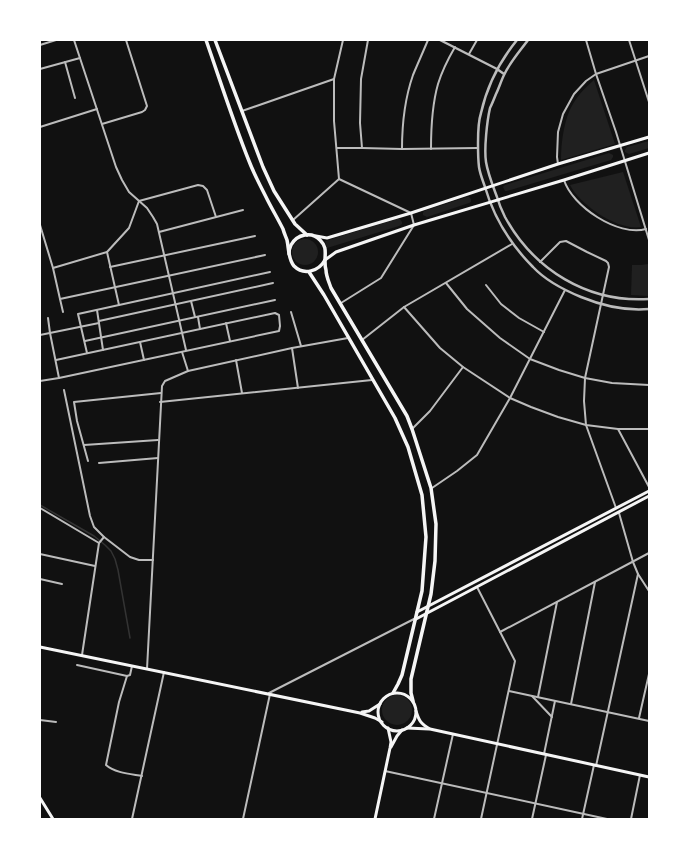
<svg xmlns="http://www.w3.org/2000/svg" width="689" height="859" font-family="Figtree,sans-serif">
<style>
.green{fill:#202020}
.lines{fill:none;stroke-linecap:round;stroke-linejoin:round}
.stream{stroke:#333;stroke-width:1.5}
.minor{stroke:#bcbcbc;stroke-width:2}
.tertiary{stroke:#bcbcbc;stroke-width:2.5}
.secondary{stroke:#f5f5f5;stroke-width:3}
.primary{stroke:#f5f5f5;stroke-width:3.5}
</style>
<rect width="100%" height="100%" fill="#111"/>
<g class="green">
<path d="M594 80 615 144 561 160C561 143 564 118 573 104 578 95 586 87 594 80Z"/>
<path d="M649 141V148L629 154 625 152V150L627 147Z"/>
<path d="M609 153 613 155V157L611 160 507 191H505L503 187 505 185Z"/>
<path d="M623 172 641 227C618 231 580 205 570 185Z"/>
<path d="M467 197H469L471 199V202L469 203 427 217 423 215V213L424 211Z"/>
<path d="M397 219H400L402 222V224L399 226 327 248 325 241Z"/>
<circle cx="305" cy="252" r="13"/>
<path d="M649 264V296L631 295 632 265H641Z"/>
<circle cx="397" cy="710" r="15"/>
</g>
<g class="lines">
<path class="stream" d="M40 505 94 536 105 545 111 551 115 559 118 570 130 638"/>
<g class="minor">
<path d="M74 40 116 167 122 180 129 192 147 208 153 217 157 224 186 350"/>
<path d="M586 40 596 74 616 132 649 240"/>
<path d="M629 40 649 102"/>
<path d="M40 45 56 40"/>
<path d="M469 54 477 40"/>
<path d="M65 62 75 98"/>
<path d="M40 69 80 58"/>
<path d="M242 111 334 79"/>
<path d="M102 124 142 112 145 110 147 106 126 40"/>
<path d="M40 127 97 109"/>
<path d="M337 148H362L402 149 478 148"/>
<path d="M362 148 360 123 361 79 368 40"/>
<path d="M402 149C402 125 405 98 413 75 418 63 423 52 428 40"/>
<path d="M431 149C431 127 432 105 438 84 442 71 448 59 455 47"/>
<path d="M558 164 557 157 558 132 563 114 574 94 586 81 596 74 649 56"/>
<path d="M339 179 411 213 414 225 381 278 341 303"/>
<path d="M339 179 334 121V79L343 40"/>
<path d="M564 180C572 206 618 237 646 229"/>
<path d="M293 220 339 179"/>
<path d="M40 225 53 268"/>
<path d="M159 232 243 210"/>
<path d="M107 252 119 305"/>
<path d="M540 262 560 242 566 241 587 252 606 261 608 263 609 267 585 378 584 401 586 425 616 508"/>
<path d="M110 267 255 236"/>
<path d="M446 283 467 309 500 338 530 359 559 370 585 378 612 383 649 385"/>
<path d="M486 285 501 304 519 318 544 332"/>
<path d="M60 299 53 268 107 252 129 228 139 201 198 185 203 186 207 190 216 217"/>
<path d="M191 301 195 317"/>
<path d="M404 307 440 348 463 367 510 398 531 407 558 417 586 425 618 429H649"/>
<path d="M97 310 103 350"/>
<path d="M63 312 60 299 265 255"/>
<path d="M291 312 301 346"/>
<path d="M198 317 200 329"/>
<path d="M48 318 50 333 59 378"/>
<path d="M99 321 273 283"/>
<path d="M226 323 230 341"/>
<path d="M40 335 99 323"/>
<path d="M362 340 404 307 512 244"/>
<path d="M85 341 275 300"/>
<path d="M140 342 144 360"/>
<path d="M292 348 298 388"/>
<path d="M182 352 188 371"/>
<path d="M87 353 78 314 270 272"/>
<path d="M236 360 242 393"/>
<path d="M40 381 59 378 279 331 280 326 279 315 275 313 56 360"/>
<path d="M64 390 90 516 94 527 104 537 130 557 139 560H153"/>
<path d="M160 402 372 380"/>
<path d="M412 429 430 411 463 367"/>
<path d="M618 429 649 487"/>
<path d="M84 445 158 440"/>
<path d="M88 461 77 421 74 402 161 393"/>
<path d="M99 463 158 458"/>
<path d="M432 488 457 471 477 455 510 398 565 290"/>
<path d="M40 508 99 543"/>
<path d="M619 513 633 562 638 574 649 591"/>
<path d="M40 554 95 566"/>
<path d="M40 579 62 584"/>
<path d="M477 587 515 661 481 819"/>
<path d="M500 632 649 553"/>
<path d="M82 655 99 543 104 537"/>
<path d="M77 665 127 676 130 675 132 666"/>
<path d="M147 669 162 386 165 381 188 371 292 348 348 338"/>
<path d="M127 676 119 702 106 765C115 773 131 774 142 776"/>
<path d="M509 691 649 721"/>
<path d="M269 693 414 619"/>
<path d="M532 696 552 717"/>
<path d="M538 697 557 602"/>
<path d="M571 704 595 582"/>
<path d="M639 718 649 674"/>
<path d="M40 720 56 722"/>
<path d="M544 754 555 701"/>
<path d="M596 766 638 574"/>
<path d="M385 771 607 819"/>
<path d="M132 819 164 672"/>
<path d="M243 819 270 694"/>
<path d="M434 819 453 734"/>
<path d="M532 819 546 755"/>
<path d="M582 819 594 765"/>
<path d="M631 819 640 775"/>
</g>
<g class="tertiary">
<path d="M440 40 497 69 504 74"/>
<path d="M517 40C500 61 487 86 481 113 478 122 478 133 478 143 478 151 478 159 479 167 480 174 483 181 485 187 494 218 510 244 533 267 546 281 564 290 581 297 603 306 626 311 649 309"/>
<path d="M528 40C520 51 510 62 504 75 501 81 499 88 496 94 494 99 492 104 490 108 487 121 484 149 486 162 488 174 493 186 497 197 499 204 502 211 505 217 534 270 588 303 649 299"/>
</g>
<g class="secondary">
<path d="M316 236 327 238 411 213 558 164 649 137"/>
<path d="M325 260 336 252 414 225 564 180 649 153"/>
<path d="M417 612 649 491"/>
<path d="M416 619 649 496"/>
<path d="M40 647 360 713 375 718 382 722"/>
<circle cx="397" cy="712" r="19"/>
<path d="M416 711C419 721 421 724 430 729L649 777"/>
<path d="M362 712 369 711 380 704"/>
<path d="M407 728 429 729"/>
<path d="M391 747 397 736 402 730"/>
<path d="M40 798 53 819"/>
<path d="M375 819 390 748 391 742 388 728"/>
</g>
<g class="primary">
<path d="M206 40C220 80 233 121 249 161 254 174 261 187 267 199 272 209 278 219 283 229 284 233 286 237 287 240 289 249 288 259 294 266 304 276 319 271 325 260"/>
<path d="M215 40 263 167 274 191 295 224 307 235"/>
<path d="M289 254C289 250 290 247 291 245 297 234 312 231 320 240 327 247 325 252 325 261 325 264 325 267 326 270 326 276 329 282 331 288L407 416 412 429 431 488 436 524 435 561 431 594 411 679V693L413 701"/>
<path d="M309 272 324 295 395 418 408 447 422 495 426 537 422 591 402 675 398 684 393 693"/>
</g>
</g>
<rect width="689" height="859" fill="none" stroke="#ffffff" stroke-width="82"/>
</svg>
